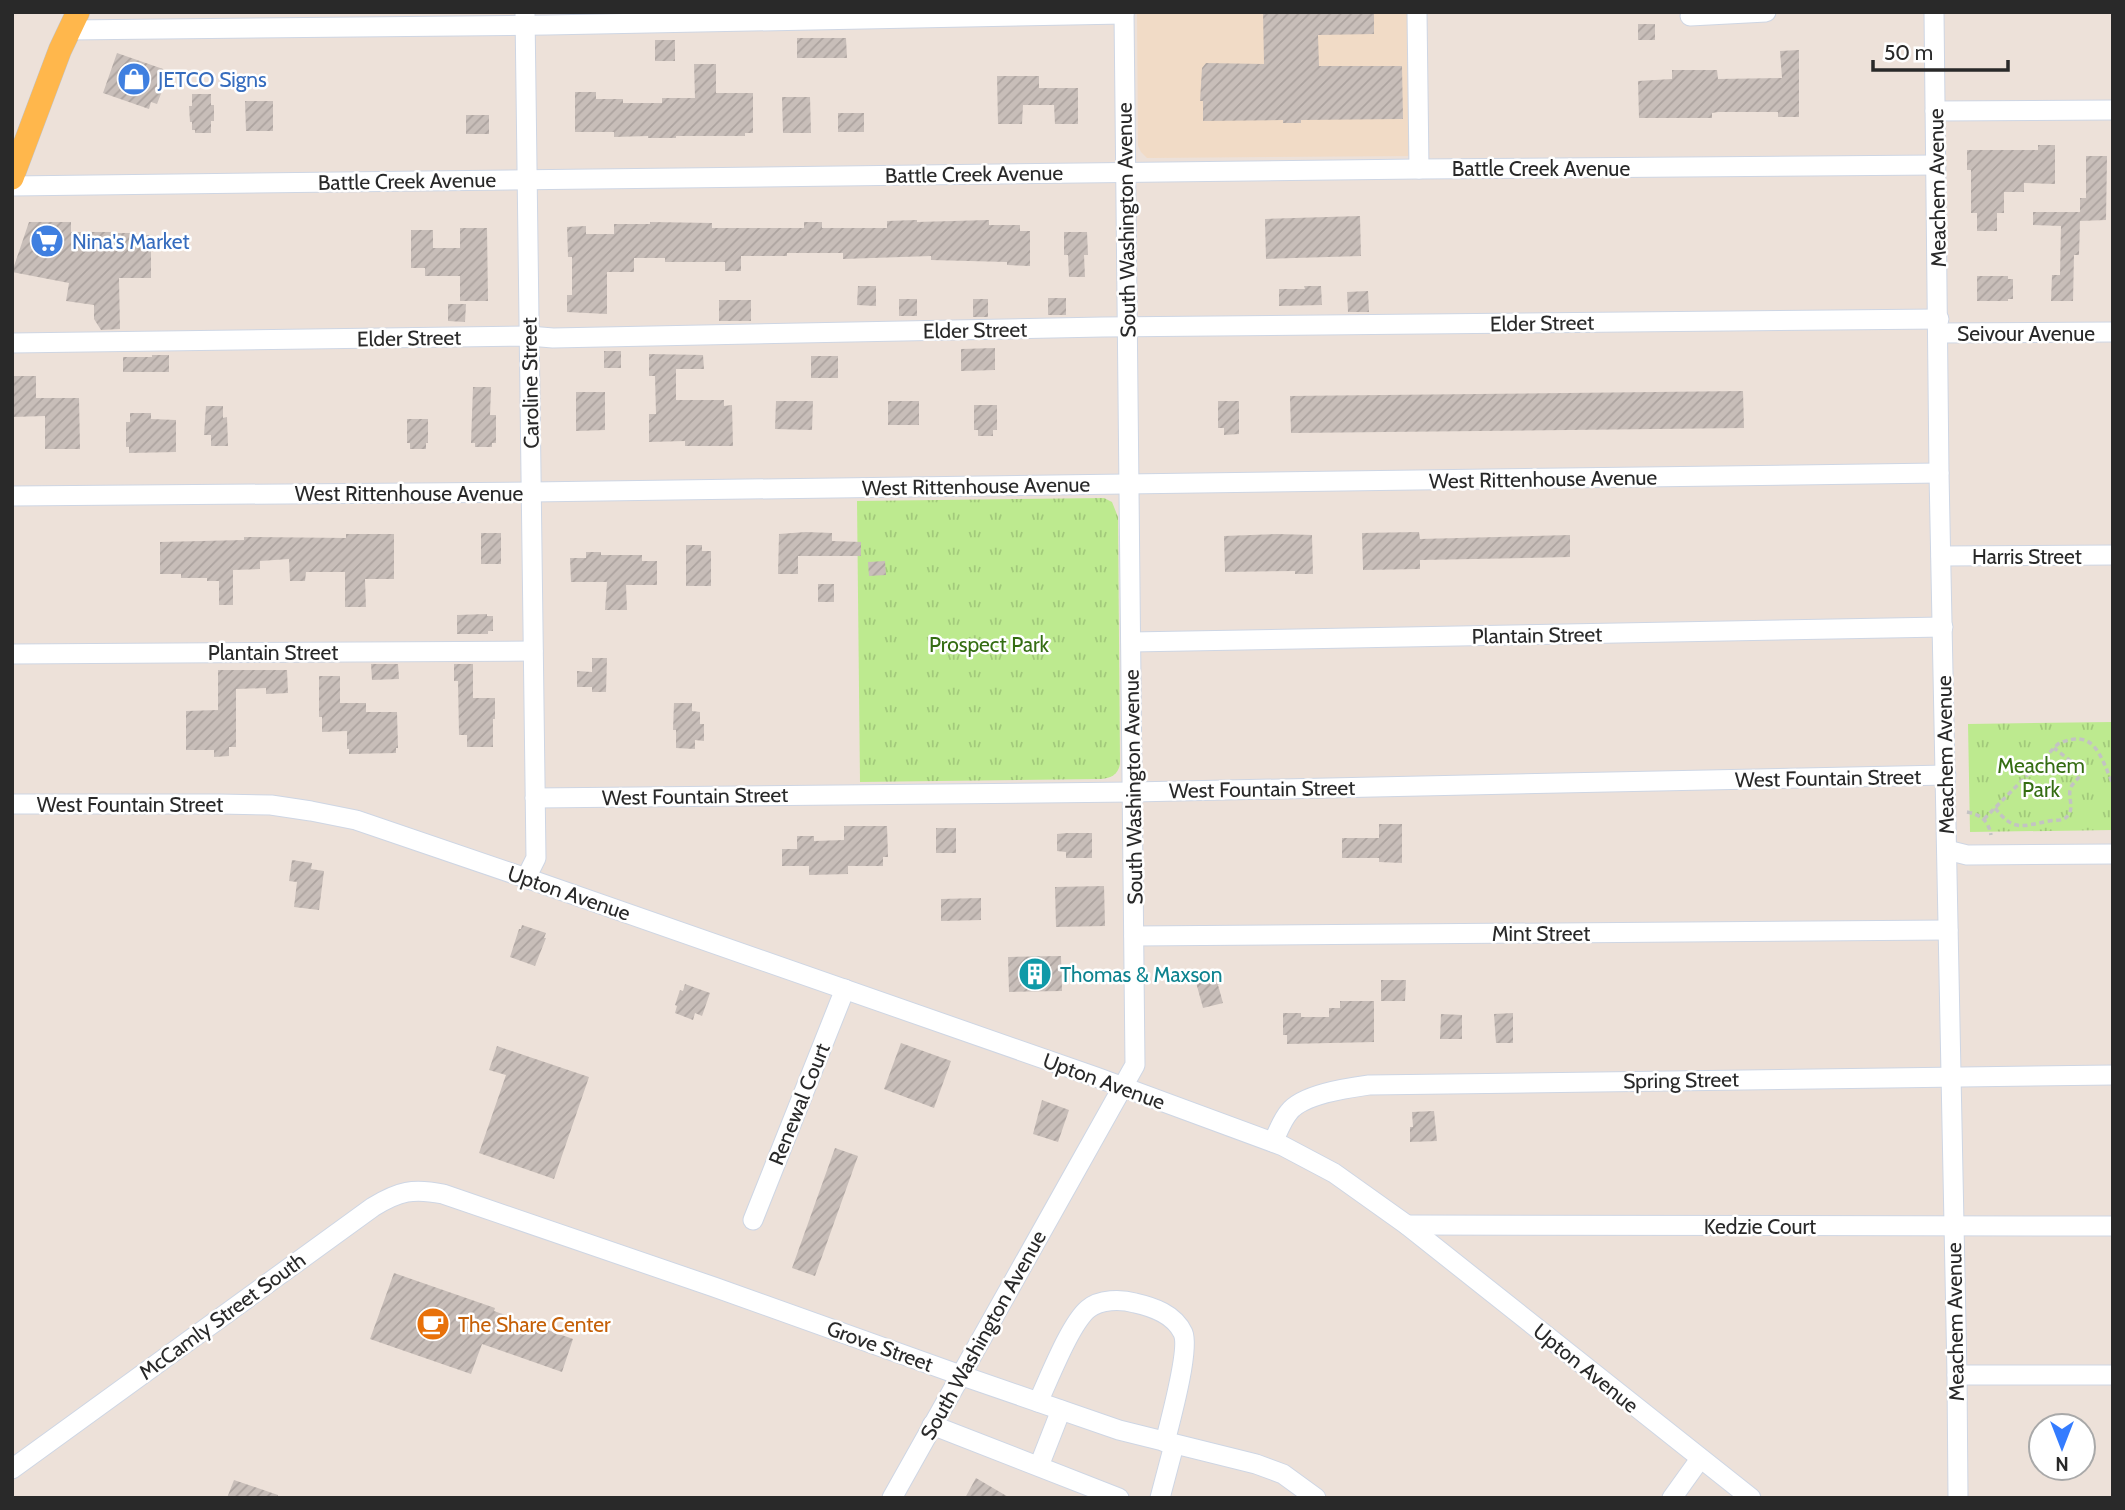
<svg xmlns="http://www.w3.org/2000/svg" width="2125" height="1510" font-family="Cabin,sans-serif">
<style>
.education{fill:#f1dbc6}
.park{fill:url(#park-tufts)}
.building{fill:url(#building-hatch)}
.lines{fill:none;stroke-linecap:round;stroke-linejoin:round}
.minor-casing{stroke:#ced6e4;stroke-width:21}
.major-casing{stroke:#c3c3c3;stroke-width:24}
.path{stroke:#c3c3c3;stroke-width:3.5;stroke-dasharray:5 3.5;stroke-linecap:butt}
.minor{stroke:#fff;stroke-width:19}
.major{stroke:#ffb74c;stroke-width:23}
.labels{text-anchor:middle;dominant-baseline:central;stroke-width:5;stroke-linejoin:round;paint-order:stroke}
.shop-label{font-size:21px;fill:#366cbe;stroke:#fff;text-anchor:start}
.street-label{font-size:21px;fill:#292929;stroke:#fff}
.park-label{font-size:21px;fill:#346d12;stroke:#fff}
.culture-label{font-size:21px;fill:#0d838f;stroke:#fff;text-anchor:start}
.food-label{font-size:21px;fill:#c56008;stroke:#fff;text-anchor:start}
</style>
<defs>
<pattern id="park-tufts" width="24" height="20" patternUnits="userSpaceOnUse" patternTransform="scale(1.75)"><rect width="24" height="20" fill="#bdea8f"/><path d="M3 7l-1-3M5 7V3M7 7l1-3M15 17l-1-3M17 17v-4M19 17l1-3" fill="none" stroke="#a2c97b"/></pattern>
<pattern id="building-hatch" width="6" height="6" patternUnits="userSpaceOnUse" patternTransform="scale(1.75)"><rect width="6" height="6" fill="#c8beb9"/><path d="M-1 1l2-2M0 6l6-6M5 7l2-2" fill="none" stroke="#aca39f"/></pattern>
</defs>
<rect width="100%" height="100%" fill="#ede1d9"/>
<path class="education" d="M1137 12H1423L1425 156 1147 158 1141 152 1138 146Z"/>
<g class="park">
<path d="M1104 498 1112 502 1118 517 1120 764C1118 775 1111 778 1101 779L860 782 857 501Z"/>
<path d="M2113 722V830L1970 832 1968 724Z"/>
</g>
<g class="building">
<path d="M1263 12H1374V34L1318 35 1319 66H1402L1403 119 1301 120V123H1283V120L1203 121V101H1200L1202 68 1206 63 1264 64Z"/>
<rect x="1638" y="24" width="17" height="16"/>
<path d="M797 38H846L847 58H797Z"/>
<rect x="655" y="40" width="20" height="21"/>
<path d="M1799 50V117H1778V112H1718L1712 113V118H1639L1638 81 1672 79V70H1717L1718 79 1782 78 1780 51Z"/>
<path d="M117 53 163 69 156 89 162 91 157 104 151 102 149 109 103 93Z"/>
<path d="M694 64H716V93H753V133H745V136H676V138H648V136L614 137V132H575V92H596V99H623V103H662V98H695Z"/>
<path d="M997 76H1039V88H1078V124H1055L1054 105H1023L1022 124H998Z"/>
<path d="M192 94H211V105H214V121H211V133H195V130H192V122H190L189 106H192Z"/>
<path d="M782 97H810L811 133H783Z"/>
<path d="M245 101H273V131H246Z"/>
<rect x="838" y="113" width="26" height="19"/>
<rect x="466" y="115" width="23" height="19"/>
<path d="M2038 145H2055V184L2024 183V192H2004V213H1997V231H1977V213H1971V170H1967V150H2038Z"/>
<path d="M2086 156H2107L2106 220 2080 221 2079 255H2074L2073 301H2051L2052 275H2060L2061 226 2033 225V212H2080V198H2086Z"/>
<path d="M1360 216 1361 256 1266 259 1265 219Z"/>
<path d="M917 220V222L989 220V225H1020V231H1030V266L1007 265V262L931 260V256L843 259V253H787V256H741V271H725V262H665V258H634V272H607V314L567 312V295H572V257H568L567 227 586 226V234H614V224H650V222L712 223V228H804V222H822V228H887V221Z"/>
<path d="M29 222H71V232H115V233H137V235H149V245H151V278H119L120 329 101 330 94 319V305L66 301 69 283 12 272Z"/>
<path d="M460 228H487L488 301H460V276H425V268H411V230H433V248H460Z"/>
<path d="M1064 232H1087L1088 255H1084L1085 277H1069L1068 255H1064Z"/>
<path d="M1977 276H2008V279H2013V299H2008V301H1977Z"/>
<path d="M858 286H876V306L857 305Z"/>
<path d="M1304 286H1321L1322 305 1279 306V289H1305Z"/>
<path d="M1368 291 1369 312H1348L1347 292Z"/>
<rect x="1048" y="298" width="18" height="17"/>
<rect x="899" y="299" width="18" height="17"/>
<rect x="973" y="299" width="15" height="18"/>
<rect x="719" y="300" width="32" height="21"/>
<path d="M448 304H466L465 322 448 321Z"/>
<path d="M995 348V370L961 371V349Z"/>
<rect x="604" y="351" width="17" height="17"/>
<path d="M649 354 703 355 704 369H676V400H724V406L732 405 733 446H685V441L649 442V414H656L655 376H649Z"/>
<path d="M152 355H169V372H123V357H152Z"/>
<rect x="811" y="356" width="27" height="22"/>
<path d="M13 376H36V398H79L80 449H45V416L13 417Z"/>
<path d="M473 387H491L490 415H496V443H492V447H475V443H471Z"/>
<path d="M1743 391 1744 428 1291 433 1290 396Z"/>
<path d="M576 392H605V430L576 431Z"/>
<path d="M776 401H813L812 430 775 429Z"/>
<rect x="888" y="401" width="31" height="24"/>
<path d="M1218 401H1239V434L1224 435V428H1218Z"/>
<path d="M974 405H997V430H993V436H978V430H974Z"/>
<path d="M206 406H223V418L227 417 228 446H211V435H204Z"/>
<path d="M130 413H151V419L176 420V452L129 453V447H126V422H130Z"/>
<path d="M407 419H428V443H426V449H410V443H407Z"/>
<path d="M806 532 832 533V541L861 542V556H798V574H778L779 534Z"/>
<path d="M1419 532 1420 539 1570 535V557L1420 560V569L1363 570 1362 533Z"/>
<rect x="481" y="533" width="20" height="31"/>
<path d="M346 534H394V579H365L366 607H345V572H306L305 581H290L289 559 260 561V569L233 570V605H219V581H207V578H181V574H160V542L244 540V537L346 538Z"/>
<path d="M1277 534 1312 535 1313 574H1295V571L1225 572 1224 536Z"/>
<path d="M686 545H702V551H711V586H686Z"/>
<path d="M586 552H601V555H642V561H657V585H626L627 610H605L607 582H571L570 558H586Z"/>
<path d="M885 561 886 575 869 576 868 562Z"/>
<rect x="818" y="584" width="16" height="18"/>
<path d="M487 614V616H493V631H488V634H457V615Z"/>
<path d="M592 658H607L606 692H592V687H577V671L592 672Z"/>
<path d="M371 664H398L399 679 372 680Z"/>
<path d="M454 664H473V698H495V719H493V747H467V735H459L458 681H454Z"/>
<path d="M218 670H287L288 693 266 694V688L236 689V747H229V756L214 757V750H186V711L218 710Z"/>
<path d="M319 676H340V703H366V712H397L398 748H396V753L349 754V749H347V731L322 732V717H319Z"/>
<path d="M674 703H692V711L700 712V724H704V741L695 740V749L676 748V730H673Z"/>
<path d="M1379 824H1402V863L1379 862V858H1342V838H1379Z"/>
<path d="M844 826H887L888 857H883V866H848V874L809 875V866H782V849H797V836H814V841L844 840Z"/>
<rect x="936" y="828" width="20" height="25"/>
<path d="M1066 833H1092V858H1066V852L1057 851V834Z"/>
<path d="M292 860 312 863 311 869 324 871 319 910 294 907 297 882 289 881Z"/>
<path d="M1104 886 1105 926 1056 927 1055 887Z"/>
<path d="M981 898V920L941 921V899Z"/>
<path d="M522 925 546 933 544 938H546L535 966 510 957 519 929H521Z"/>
<path d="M1061 956 1062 991 1009 992 1008 957Z"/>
<path d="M1217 969 1221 984 1218 985 1223 1003 1203 1008 1194 975Z"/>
<path d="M1381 980H1406L1405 1001H1381Z"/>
<path d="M685 984 710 993 702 1016 695 1013 693 1020 675 1013 677 1006 675 1005 680 990 683 991Z"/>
<path d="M1340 1001H1374V1042L1287 1044V1035H1283V1013H1301V1017H1329V1008H1340Z"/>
<path d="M1513 1013V1043H1496L1494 1014Z"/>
<path d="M1441 1014 1462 1015V1039H1440Z"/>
<path d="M901 1043 951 1061 934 1108 884 1089Z"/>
<path d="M497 1046 589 1077 554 1179 479 1153 506 1075 489 1070Z"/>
<path d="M1042 1100 1069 1110 1058 1142 1033 1134Z"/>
<path d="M1434 1111 1437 1141 1410 1142V1127H1413L1412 1112Z"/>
<path d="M835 1148 858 1156 815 1276 792 1268Z"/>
<path d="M394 1273 495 1308 494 1311 573 1339 562 1372 482 1344 471 1374 370 1339Z"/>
<path d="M976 1478 1010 1498H965Z"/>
<path d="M234 1480 278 1495V1498H227Z"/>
</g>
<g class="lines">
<defs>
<g id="minor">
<path d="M1417 12 1419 169"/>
<path d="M1934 12 1939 473 1957 1375 1958 1498"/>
<path d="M525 13 536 858 526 878"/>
<path d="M1690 16 1766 12"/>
<path d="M69 30 547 25 1124 14"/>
<path d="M1935 111 2113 110"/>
<path d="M12 186 1419 169 1936 165"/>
<path d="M1939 333 2113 332"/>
<path d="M12 343 529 336 553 338 1103 327 1939 319"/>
<path d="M12 496 531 492 1939 473"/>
<path d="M1941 556 2113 555"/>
<path d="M1131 642 1943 627"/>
<path d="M12 654 533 651"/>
<path d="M535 798 1133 792 1946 775"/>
<path d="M12 804H219L271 805 311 811 356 820 526 878 1096 1077 1283 1146 1334 1173 1407 1225 1751 1498"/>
<path d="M1947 850 1967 855 2113 854"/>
<path d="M1134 936 1948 930"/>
<path d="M1273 1142C1278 1132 1282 1120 1289 1112 1303 1094 1348 1088 1369 1085L2113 1075"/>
<path d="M753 1220 845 989"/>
<path d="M1407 1225 2113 1226"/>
<path d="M1957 1375H2113"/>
<path d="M1038 1402C1049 1379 1070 1324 1088 1309 1100 1299 1121 1299 1135 1303 1153 1307 1174 1314 1183 1333 1190 1349 1170 1422 1165 1442"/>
<path d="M932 1425 1119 1498"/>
<path d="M1039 1466 1061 1410"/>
<path d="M12 1469 373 1207C399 1191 413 1188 443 1194L714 1287 960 1375 1119 1430 1256 1464 1283 1474 1316 1498"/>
<path d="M892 1498 1135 1065 1124 12"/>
<path d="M1160 1498 1174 1445"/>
<path d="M1672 1498 1700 1459"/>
</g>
<path id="major" d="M12 178 60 50 78 12"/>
</defs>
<use href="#minor" class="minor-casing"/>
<use href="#major" class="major-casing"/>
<g class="path">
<path d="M1995 808C2014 832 2022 826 2049 821 2056 819 2063 823 2069 814 2074 806 2067 796 2071 787 2075 780 2081 778 2081 769L2054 748"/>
<path d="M1967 812C1981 815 1988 820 1991 835"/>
<path d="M1984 819 2058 744C2095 727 2100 756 2113 784"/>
</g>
<use href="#minor" class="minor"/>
<use href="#major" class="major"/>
</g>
<defs>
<symbol id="shop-disc" viewBox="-11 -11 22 22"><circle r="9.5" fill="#3f7fe0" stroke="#fff"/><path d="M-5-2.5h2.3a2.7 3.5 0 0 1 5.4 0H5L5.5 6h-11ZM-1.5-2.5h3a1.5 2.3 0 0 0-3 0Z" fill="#fff"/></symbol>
<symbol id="supermarket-disc" viewBox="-11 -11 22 22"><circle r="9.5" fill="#3f7fe0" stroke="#fff"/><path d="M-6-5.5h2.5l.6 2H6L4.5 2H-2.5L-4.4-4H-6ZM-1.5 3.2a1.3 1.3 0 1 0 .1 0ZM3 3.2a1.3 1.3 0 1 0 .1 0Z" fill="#fff"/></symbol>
<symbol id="building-disc" viewBox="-11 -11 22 22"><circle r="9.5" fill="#0f9aa8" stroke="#fff"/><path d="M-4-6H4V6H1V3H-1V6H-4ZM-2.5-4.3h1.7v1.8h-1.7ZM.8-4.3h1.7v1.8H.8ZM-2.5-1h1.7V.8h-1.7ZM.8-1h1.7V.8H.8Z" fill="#fff"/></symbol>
<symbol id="cafe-disc" viewBox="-11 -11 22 22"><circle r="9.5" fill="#e8710a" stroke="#fff"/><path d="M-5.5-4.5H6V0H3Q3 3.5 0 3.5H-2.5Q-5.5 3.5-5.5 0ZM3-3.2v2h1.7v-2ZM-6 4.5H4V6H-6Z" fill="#fff"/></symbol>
</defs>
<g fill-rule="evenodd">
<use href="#shop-disc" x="115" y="60" width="38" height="38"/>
<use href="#supermarket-disc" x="28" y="222" width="38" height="38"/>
<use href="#building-disc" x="1016" y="955" width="38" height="38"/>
<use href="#cafe-disc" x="414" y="1305" width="38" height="38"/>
</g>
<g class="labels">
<g class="shop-label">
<text x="158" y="79">JETCO Signs</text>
<text x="72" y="241">Nina's Market</text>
</g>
<g class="street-label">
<text x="1541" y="168">Battle Creek Avenue</text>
<text transform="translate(974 174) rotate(-1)">Battle Creek Avenue</text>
<text transform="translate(407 181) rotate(-1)">Battle Creek Avenue</text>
<text transform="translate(1937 188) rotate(-91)">Meachem Avenue</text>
<text transform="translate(1126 220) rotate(-91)">South Washington Avenue</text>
<text transform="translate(1542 323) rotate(-1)">Elder Street</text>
<text transform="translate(975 330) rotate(-1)">Elder Street</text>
<text x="2026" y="333">Seivour Avenue</text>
<text transform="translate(409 338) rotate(-1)">Elder Street</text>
<text transform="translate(530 383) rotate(-91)">Caroline Street</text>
<text transform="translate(1543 479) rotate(-1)">West Rittenhouse Avenue</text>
<text transform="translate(976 486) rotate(-1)">West Rittenhouse Avenue</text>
<text x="409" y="493">West Rittenhouse Avenue</text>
<text x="2027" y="556">Harris Street</text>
<text transform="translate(1537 635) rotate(-1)">Plantain Street</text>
<text x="273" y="652">Plantain Street</text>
<text transform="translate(1945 755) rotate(-91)">Meachem Avenue</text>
<text transform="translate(1828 778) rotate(-1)">West Fountain Street</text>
<text transform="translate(1133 787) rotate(-91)">South Washington Avenue</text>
<text transform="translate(1262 789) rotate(-1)">West Fountain Street</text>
<text transform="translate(695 796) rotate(-1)">West Fountain Street</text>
<text x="130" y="804">West Fountain Street</text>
<text transform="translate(569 893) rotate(19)">Upton Avenue</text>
<text x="1541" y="933">Mint Street</text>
<text transform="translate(1681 1080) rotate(-1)">Spring Street</text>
<text transform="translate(1104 1081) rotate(20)">Upton Avenue</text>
<text transform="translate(799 1104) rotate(-68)">Renewal Court</text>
<text x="1760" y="1226">Kedzie Court</text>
<text transform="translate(222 1316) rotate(-36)">McCamly Street South</text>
<text transform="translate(1955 1322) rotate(-91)">Meachem Avenue</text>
<text transform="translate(983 1335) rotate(-61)">South Washington Avenue</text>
<text transform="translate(880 1346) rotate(20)">Grove Street</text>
<text transform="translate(1586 1368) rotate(39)">Upton Avenue</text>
</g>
<g class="park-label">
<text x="989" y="644">Prospect Park</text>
<text x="2041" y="765">Meachem<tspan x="2041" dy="24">Park</tspan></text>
</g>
<g class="culture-label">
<text x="1060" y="974">Thomas &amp; Maxson</text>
</g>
<g class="food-label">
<text x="458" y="1324">The Share Center</text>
</g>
</g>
<rect width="2125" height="1510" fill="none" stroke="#292929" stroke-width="28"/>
<g transform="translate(2062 1447) rotate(180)"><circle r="33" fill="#ffffff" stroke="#a9a9a9" stroke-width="2"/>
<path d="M0-5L12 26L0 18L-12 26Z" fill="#347cff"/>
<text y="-10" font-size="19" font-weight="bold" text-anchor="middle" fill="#292929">N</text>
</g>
<path d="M1873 60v10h135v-10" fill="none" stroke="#292929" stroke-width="3.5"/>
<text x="1884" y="60" font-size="21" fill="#292929" stroke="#ffffff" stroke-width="5" paint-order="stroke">50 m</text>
</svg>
